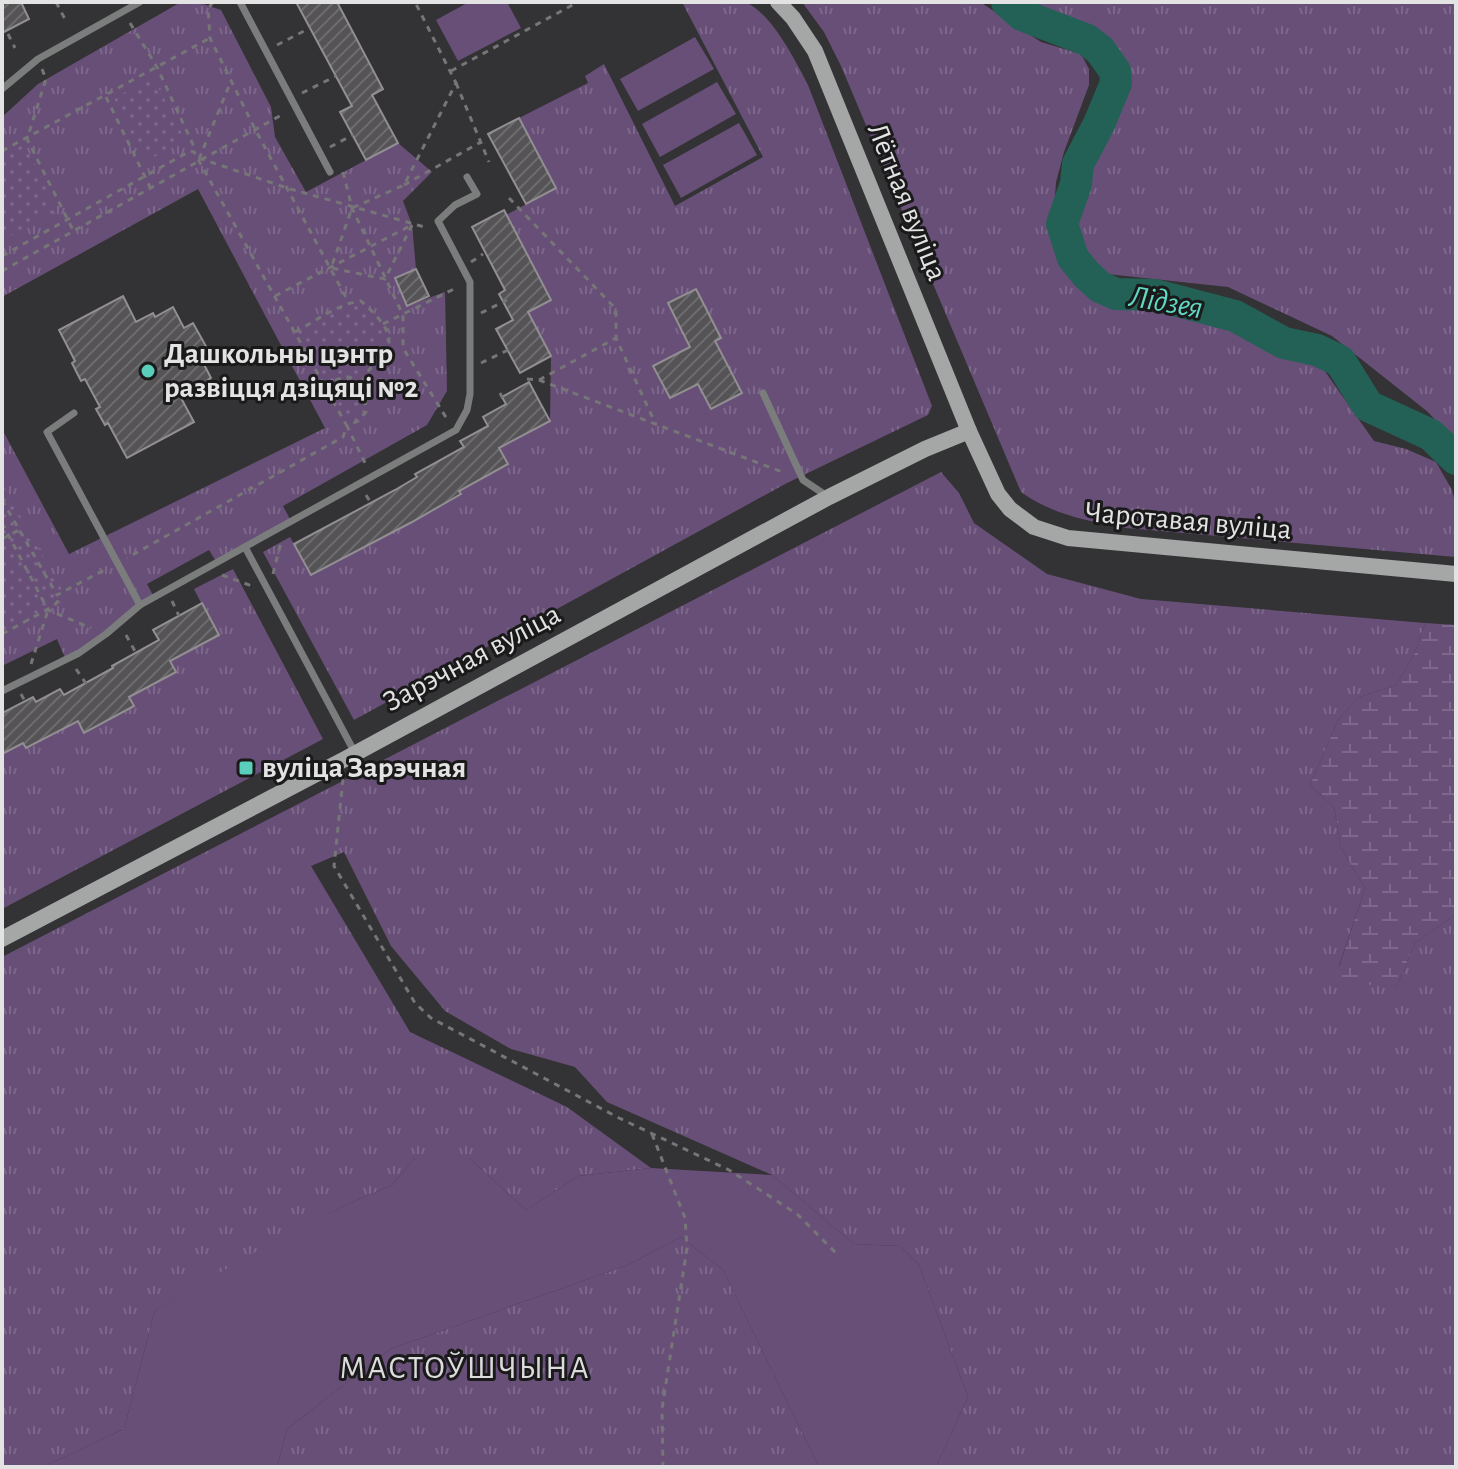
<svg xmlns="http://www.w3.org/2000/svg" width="1458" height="1469" font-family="'Alegreya Sans',sans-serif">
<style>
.grass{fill:url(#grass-tufts)}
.wetland{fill:url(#wetland-marsh)}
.park{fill:url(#park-dots)}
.garden{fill:#684f78}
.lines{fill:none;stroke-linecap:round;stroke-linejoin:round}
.river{stroke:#236157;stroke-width:32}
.building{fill:url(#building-hatch);stroke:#918f92;stroke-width:2}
.path{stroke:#767577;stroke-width:3;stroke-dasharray:6 6;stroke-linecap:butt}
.lane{stroke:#7b7d7d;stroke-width:7}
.secondary{stroke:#a4a7a6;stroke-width:16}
.poi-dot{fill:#5bcebb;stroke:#1a1a1b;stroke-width:3}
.labels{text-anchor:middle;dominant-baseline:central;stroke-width:6;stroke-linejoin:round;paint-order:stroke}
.street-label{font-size:30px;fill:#e4e3e4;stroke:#1a1a1b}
.poi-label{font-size:30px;font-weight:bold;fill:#e4e3e4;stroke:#1a1a1b;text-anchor:start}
.water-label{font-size:32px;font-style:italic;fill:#61d9c5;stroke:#1a1a1b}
.neighbourhood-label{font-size:32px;letter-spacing:2px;fill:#dddbde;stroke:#1a1a1b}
</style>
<defs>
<pattern id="grass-tufts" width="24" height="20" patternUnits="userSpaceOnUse" patternTransform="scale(2)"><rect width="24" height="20" fill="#684f78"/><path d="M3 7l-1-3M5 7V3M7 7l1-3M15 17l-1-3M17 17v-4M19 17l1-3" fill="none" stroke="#7d688b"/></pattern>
<pattern id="wetland-marsh" width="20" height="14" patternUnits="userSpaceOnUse" patternTransform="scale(2)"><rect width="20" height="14" fill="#684f78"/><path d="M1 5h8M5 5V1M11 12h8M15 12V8" fill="none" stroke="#7d688b"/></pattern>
<pattern id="park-dots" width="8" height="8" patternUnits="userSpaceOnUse" patternTransform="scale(2)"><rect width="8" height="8" fill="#684f78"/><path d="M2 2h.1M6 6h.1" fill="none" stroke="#7d688b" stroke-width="1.8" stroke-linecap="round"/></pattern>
<pattern id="building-hatch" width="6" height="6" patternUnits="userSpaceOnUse" patternTransform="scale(2)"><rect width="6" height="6" fill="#555356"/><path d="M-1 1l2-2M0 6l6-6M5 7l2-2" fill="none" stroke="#6d6c6e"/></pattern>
</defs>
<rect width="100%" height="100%" fill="#333234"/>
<g class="grass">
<path d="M181 2H197L221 10 271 107 275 137 306 192 398 143 432 172 403 201 412 225 416 269 395 279 407 306 445 292 447 391 427 425 283 506 291 521 217 563 209 550 147 584 154 597 66 660 57 639 2 666V429L69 554 325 428 198 189 2 297V117L38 84Z"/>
<path d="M682 2C696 2 732 0 744 2 770 10 796 62 808 85L932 406 928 415 787 483 354 720 263 552 290 537 312 575 460 494 459 491 508 465 499 448 550 421 551 356 528 312 551 300 506 215 556 188 519 118 588 83 585 76 604 64 675 206 763 157Z"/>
<path d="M802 2H980L1041 42 1081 54 1089 69V85L1064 152 1056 182 1053 223 1058 252 1084 290 1118 306 1217 323 1324 370 1374 441 1406 449 1436 462 1452 490 1456 507V557L1126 528C1088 521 1053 515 1021 492L841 66 824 32Z"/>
<path d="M1030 2H1456V438L1448 434 1428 412 1332 336 1228 287 1098 273 1077 243 1075 225 1079 187 1107 129 1122 77 1096 33 1072 18 1048 12Z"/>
<path d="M941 472 959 493 974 523 1047 574 1141 599 1425 623 1414 655 1396 685 1359 697 1338 720 1310 785 1334 807 1341 848 1365 888 1339 966 1396 988 1415 943 1456 914V1467H936L968 1397 919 1265 900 1246 854 1244 772 1175 607 1102 575 1067 511 1049 445 1011 391 946 344 852 311 866 410 1032 567 1107 651 1168 578 1176 526 1210 469 1158H415L392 1185 342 1207 155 1310 124 1429 43 1467H2V957Z"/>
<path d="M233 569 323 739 2 909V754L23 743 26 748 78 721 85 733 134 707 129 697 175 672 170 661 218 636 194 589Z"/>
<path d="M681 1237 723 1270 819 1467H277L287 1429 390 1349 628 1265Z"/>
</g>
<path class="wetland" d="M1425 623 1456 625V914L1415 943 1396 988 1341 981 1339 967 1365 888 1341 848 1334 807 1310 785 1338 720 1359 697 1396 685 1414 655Z"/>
<g class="park">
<path d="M153 77 185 140 145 162 114 98Z"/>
<path d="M23 145 31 156 57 211 2 240V157Z"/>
<path d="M361 301C375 314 402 336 383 356 376 363 370 364 366 374L372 383 380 374 390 375 398 390 386 401 378 399 363 381C360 390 365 401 366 412L358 421 347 426 295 332C316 321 337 304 361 301Z"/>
<path d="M5 489 67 599 7 633 2 634V491Z"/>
</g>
<g class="garden">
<path d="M469 2H507L521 28 458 61 436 20Z"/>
<path d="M695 37 714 69 638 111 620 79Z"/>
<path d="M717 82 736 114 660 157 642 124Z"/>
<path d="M739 123 757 155 681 198 663 165Z"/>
<path d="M415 1158H469L526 1210 578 1176 651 1168 772 1175 854 1244 900 1246 919 1265 968 1397 936 1467H819L723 1270 681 1237 628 1265 390 1349 287 1429 277 1467H43L124 1429 155 1310 252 1254 342 1207 392 1185Z"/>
</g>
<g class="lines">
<path class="river" d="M1007 2 1022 15 1087 40 1100 50 1115 71 1116 83 1099 124 1078 164 1076 184 1062 224 1073 258 1086 274 1100 287 1116 294 1155 295 1235 316 1284 343 1317 350 1340 361 1368 406 1431 435 1456 459"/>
</g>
<g class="building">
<path d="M2 2H21L29 19 2 33Z"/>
<path d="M296 2H337L383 89 372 95 398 143 366 160 340 112 352 106Z"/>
<path d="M519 118 556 188 526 204 488 134Z"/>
<path d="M504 210 551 300 528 312 551 356 520 373 496 329 513 320 499 294 505 290 472 227Z"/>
<path d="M416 269 429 296 407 306 395 278Z"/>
<path d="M696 289 721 338 715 341 742 393 711 409 698 384 670 398 653 366 690 347 668 303Z"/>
<path d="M123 296 136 322 153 313 155 317 173 307 184 328 193 323 207 348 198 353 211 378 181 398 194 422 127 458 108 423 105 425 96 409 100 407 85 379 81 381 72 363 75 361 59 330Z"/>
<path d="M529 382 550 421 499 448 508 464 459 491 461 494 412 522 311 575 294 544 395 490 417 477 415 474 464 447 460 441 488 426 483 417 506 404 502 397Z"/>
<path d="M202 603 219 635 170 661 176 672 129 697 134 706 84 733 78 721 26 748 23 743 2 754V713L33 697 36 702 60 689 64 695 113 668 112 666 159 640 153 630Z"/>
</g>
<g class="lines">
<g class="path">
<path d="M56 2 66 21"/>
<path d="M213 2 208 9 210 38 255 129 349 303"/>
<path d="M130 23 157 67 196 151"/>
<path d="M8 34 15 48"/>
<path d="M277 45 310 28"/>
<path d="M42 69 46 79 27 139 73 230"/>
<path d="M451 71 578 2"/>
<path d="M456 83 489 162"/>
<path d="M302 93 336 76"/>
<path d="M106 97 150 187"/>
<path d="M330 147 353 135"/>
<path d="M2 151 210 38"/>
<path d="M199 158 287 188 428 228"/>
<path d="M199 159 231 81"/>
<path d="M343 172 352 208 403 315V348L447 419"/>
<path d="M404 185 481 142"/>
<path d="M509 198 616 309V338L656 425"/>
<path d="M412 225 385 279 331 268 352 208 404 185 456 83 415 2"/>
<path d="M2 256 190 151 194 152 347 426 343 437 127 558"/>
<path d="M471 262 483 254"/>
<path d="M2 271 285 113"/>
<path d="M275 296 410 226"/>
<path d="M481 313 507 300"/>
<path d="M383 324 458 287"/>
<path d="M295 332C316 321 337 304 361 301 375 314 402 337 382 356 372 366 365 373 360 388L365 399 366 412 358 421 347 426 367 467"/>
<path d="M481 363 508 350"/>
<path d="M527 379 539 380 785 473"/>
<path d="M539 380 616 338"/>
<path d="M324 385 343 377H350L360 388"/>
<path d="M500 393 504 401"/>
<path d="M366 495 371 503"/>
<path d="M2 500 57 595 106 569"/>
<path d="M2 523 48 610 91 628"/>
<path d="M2 539 19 530"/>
<path d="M273 574 281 542"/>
<path d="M222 575 252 586"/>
<path d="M172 601 179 616"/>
<path d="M2 634 54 606 58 601 57 595"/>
<path d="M126 635 136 653"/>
<path d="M31 664 48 610"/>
<path d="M76 669 87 685"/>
<path d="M21 694 26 703"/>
<path d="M343 779 334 866 415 1003 431 1018 619 1118 729 1170 797 1214 839 1256"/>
<path d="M652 1134 685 1218 687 1248 662 1409 663 1467"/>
</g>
<g class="lane">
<path d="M240 2 330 172"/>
<path d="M2 89 38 59 140 2"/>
<path d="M763 393 803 480 827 496"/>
<path d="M74 413 47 432 140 605"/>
<path d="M245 547 355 753"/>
<path d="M2 691 79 653 106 634 140 605 456 430 467 410 470 394V282L438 221 455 205 477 194 467 177"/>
</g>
<g class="secondary">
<path d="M778 2 793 18 815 51 969 431 998 494 1010 509 1034 527 1068 538 1456 574"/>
<path d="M2 939 345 759 829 497 925 449 969 431"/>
</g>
</g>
<g class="poi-dot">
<circle cx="148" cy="371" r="8"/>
<rect x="238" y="760" width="16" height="16" rx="4"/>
</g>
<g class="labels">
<g class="street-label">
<text transform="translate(907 202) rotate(68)">Лётная вуліца</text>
<text transform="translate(1188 521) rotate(5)">Чаротавая вуліца</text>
<text transform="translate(472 658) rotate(-28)">Зарэчная вуліца</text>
</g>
<g class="poi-label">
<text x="164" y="354">Дашкольны цэнтр<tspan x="164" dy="34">развіцця дзіцяці №2</tspan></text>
<text x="262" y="768">вуліца Зарэчная</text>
</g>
<g class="water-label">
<text transform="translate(1166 302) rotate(10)">Лідзея</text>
</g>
<g class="neighbourhood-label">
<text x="465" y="1368">МАСТОЎШЧЫНА</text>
</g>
</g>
<rect width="1458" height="1469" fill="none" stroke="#e4e3e4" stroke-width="8"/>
</svg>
